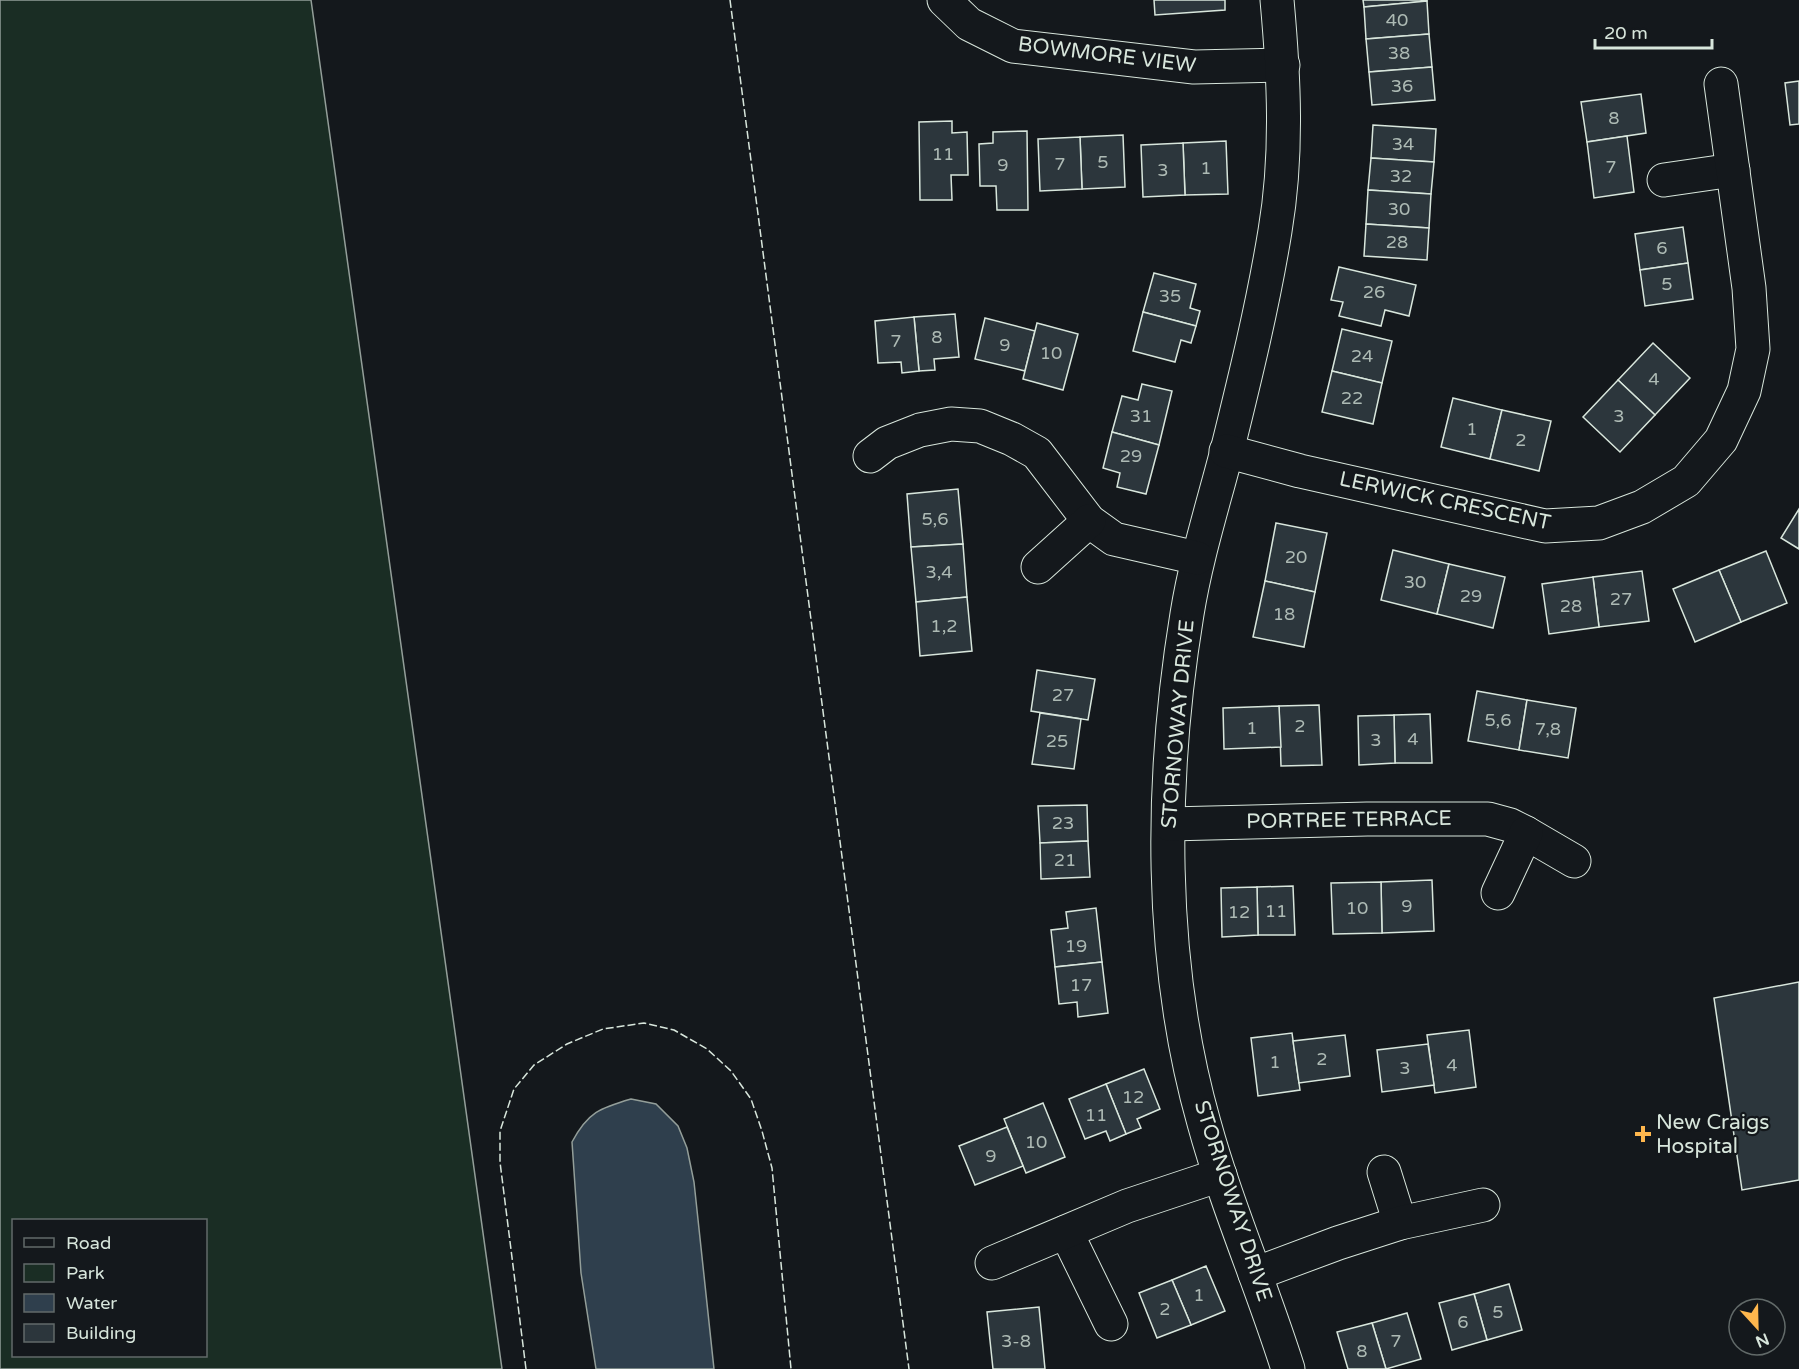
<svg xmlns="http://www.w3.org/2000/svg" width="1799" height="1369" font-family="'Varela Round',sans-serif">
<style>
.green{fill:#1a2d24;stroke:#939e99;stroke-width:1.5;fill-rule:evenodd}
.water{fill:#2f3f4d;stroke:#939e99;stroke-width:1.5}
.building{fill:#2c363c;stroke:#d8e6dc;stroke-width:1.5}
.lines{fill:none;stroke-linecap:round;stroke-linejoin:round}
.street-casing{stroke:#d8e6dc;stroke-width:35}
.street{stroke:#14181c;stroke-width:33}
.fence{stroke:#d8e6dc;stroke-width:1.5;stroke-dasharray:8 3;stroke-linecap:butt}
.poi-dot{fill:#ffb74d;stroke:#14181c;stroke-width:2}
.labels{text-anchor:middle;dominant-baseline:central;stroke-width:4.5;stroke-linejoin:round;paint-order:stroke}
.number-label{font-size:18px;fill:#adbab4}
.street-label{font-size:21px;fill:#d8e6dc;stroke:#14181c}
.poi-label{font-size:21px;fill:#d8e6dc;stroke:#14181c;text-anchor:start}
</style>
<rect width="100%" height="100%" fill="#14181c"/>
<path class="green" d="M0 0H311L502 1369H0ZM14 1220H206V1356H14Z"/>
<path class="water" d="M631 1099 656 1104 678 1126 687 1148 694 1182 714 1369H596L581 1273 572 1142C588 1112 600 1108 631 1099Z"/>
<g class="building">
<path d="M1154 0H1225V10L1155 15Z"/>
<path d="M1363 0H1427V1L1364 7Z"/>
<path d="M1427 1 1429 34 1366 39 1364 7Z"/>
<path d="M1429 34 1432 67 1369 72 1366 39Z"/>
<path d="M1432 67 1435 100 1372 105 1369 72Z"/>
<path d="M1799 81V124L1790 125 1785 83Z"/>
<path d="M1641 94 1646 133 1587 142 1581 102Z"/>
<path d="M952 121V133L967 132 968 175H951L952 200H920L919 122Z"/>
<path d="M1373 125 1436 129 1434 162 1371 158Z"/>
<path d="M1027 131 1028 210H997L996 186H980L979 144 993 143V132Z"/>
<path d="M1123 135 1125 187 1082 189 1080 137Z"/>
<path d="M1627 136 1634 192 1594 198 1587 142Z"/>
<path d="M1080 137 1082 189 1040 191 1038 139Z"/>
<path d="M1226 141 1228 194 1185 195 1183 143Z"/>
<path d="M1183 143 1185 195 1143 197 1141 145Z"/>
<path d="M1371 158 1434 162 1431 194 1368 190Z"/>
<path d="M1368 190 1431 194 1429 228 1366 224Z"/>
<path d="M1366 224 1429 228 1427 260 1364 256Z"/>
<path d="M1683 227 1688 263 1640 270 1635 234Z"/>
<path d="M1688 263 1693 299 1645 306 1640 270Z"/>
<path d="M1339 267 1416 285 1409 316 1385 310 1381 326 1339 316 1343 302 1331 300Z"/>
<path d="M1154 273 1196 284 1190 308 1200 311 1196 326 1143 312Z"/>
<path d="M1143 312 1196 326 1191 343 1181 340 1175 362 1133 351Z"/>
<path d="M955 314 959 357 934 359 935 370 919 371 914 317Z"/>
<path d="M914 317 919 371 902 373 901 362 878 363 875 321Z"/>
<path d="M985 318 1035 331 1025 371 975 359Z"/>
<path d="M1037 323 1078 334 1063 390 1023 379Z"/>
<path d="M1342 329 1392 341 1382 383 1332 371Z"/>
<path d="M1653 343 1690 378 1655 415 1618 380Z"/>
<path d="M1332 371 1382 383 1373 424 1322 412Z"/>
<path d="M1618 380 1655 415 1620 452 1583 417Z"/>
<path d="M1142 384 1172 391 1159 445 1112 432 1122 396 1138 400Z"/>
<path d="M1453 398 1502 410 1490 459 1441 447Z"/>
<path d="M1502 410 1551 421 1539 471 1490 459Z"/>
<path d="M1112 432 1159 445 1146 494 1117 487 1120 473 1103 468Z"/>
<path d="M958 489 963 544 911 547 907 494Z"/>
<path d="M1799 509V549L1781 538Z"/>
<path d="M1276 523 1327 533 1315 592 1265 581Z"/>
<path d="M963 544 967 597 916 602 911 547Z"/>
<path d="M1393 550 1449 564 1437 614 1381 600Z"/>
<path d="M1766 551 1787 603 1741 622 1719 570Z"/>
<path d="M1449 564 1505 577 1493 628 1437 614Z"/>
<path d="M1719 570 1741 622 1695 642 1673 589Z"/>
<path d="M1642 571 1649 621 1599 627 1593 577Z"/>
<path d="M1593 577 1599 627 1549 634 1542 584Z"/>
<path d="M1265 581 1315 592 1304 647 1253 637Z"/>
<path d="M967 597 972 651 920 656 916 602Z"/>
<path d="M1037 670 1095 679 1088 720 1031 711Z"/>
<path d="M1477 691 1527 700 1519 750 1468 741Z"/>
<path d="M1527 700 1576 708 1568 758 1519 750Z"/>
<path d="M1319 705 1322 765 1281 766 1279 706Z"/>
<path d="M1279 706 1281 747 1224 749 1223 708Z"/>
<path d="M1040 713 1081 719 1074 769 1032 764Z"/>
<path d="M1430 714 1432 763H1395L1394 715Z"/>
<path d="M1394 715 1395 763 1359 765 1358 716Z"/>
<path d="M1087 805 1088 841 1040 843 1038 806Z"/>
<path d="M1088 841 1090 877 1041 879 1040 843Z"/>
<path d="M1432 880 1434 931 1382 933 1381 882Z"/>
<path d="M1381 882 1382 933 1333 934 1331 883Z"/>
<path d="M1293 886 1295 935H1258L1257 887Z"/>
<path d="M1257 887 1258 935 1222 937 1221 888Z"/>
<path d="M1096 908 1102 962 1055 967 1051 930 1068 928 1066 912Z"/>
<path d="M1102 962 1108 1013 1078 1017 1077 1002 1059 1004 1055 967Z"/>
<path d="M1799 982V1180L1742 1190 1714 998Z"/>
<path d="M1469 1030 1476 1087 1435 1093 1427 1035Z"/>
<path d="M1292 1033 1300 1090 1258 1096 1251 1038Z"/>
<path d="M1345 1035 1350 1076 1299 1083 1293 1041Z"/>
<path d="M1428 1044 1434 1085 1382 1092 1377 1050Z"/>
<path d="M1144 1069 1160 1109 1137 1119 1141 1128 1126 1134 1106 1084Z"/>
<path d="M1106 1084 1126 1134 1110 1141 1106 1131 1085 1139 1069 1099Z"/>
<path d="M1043 1103 1065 1157 1026 1173 1004 1119Z"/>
<path d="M1007 1127 1023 1166 975 1185 959 1146Z"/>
<path d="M1206 1266 1225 1311 1191 1325 1172 1280Z"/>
<path d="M1172 1280 1191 1325 1157 1338 1139 1293Z"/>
<path d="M1509 1284 1522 1330 1487 1340 1474 1294Z"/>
<path d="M1474 1294 1487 1340 1452 1350 1439 1303Z"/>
<path d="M1039 1307 1045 1369H993L987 1312Z"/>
<path d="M1407 1313 1421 1359 1386 1369 1372 1323Z"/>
<path d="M1372 1323 1386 1369H1348L1337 1332Z"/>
</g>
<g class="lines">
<defs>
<g id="street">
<path d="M944 0 969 24 1013 46 1194 67 1283 65"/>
<path d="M1277 0C1284 77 1288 154 1275 231 1263 305 1245 378 1227 451 1213 505 1196 558 1187 614 1160 779 1158 961 1204 1123 1227 1207 1262 1286 1288 1369"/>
<path d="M1664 180 1733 170"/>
<path d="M1226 451 1300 471 1545 526 1599 523 1642 507 1686 481 1721 440 1744 391 1753 349 1749 288 1721 84"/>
<path d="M870 456 887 443 920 430 951 424 980 426 1012 439 1037 453 1089 521 1114 539 1197 558"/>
<path d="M1038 567 1089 521"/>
<path d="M1169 824 1367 819H1488L1510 825 1526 833 1574 861"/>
<path d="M1498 893 1526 833"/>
<path d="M1384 1172 1400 1223"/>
<path d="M1066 1232 1111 1324"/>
<path d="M992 1263 1127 1206 1220 1175"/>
<path d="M1255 1274 1338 1243 1400 1223 1483 1205"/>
</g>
</defs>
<use href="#street" class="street-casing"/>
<use href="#street" class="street"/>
<g class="fence">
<path d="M730 0 909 1369"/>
<path d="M526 1369 500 1162V1131L514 1089 534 1065 567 1044 603 1029 644 1023 674 1030 707 1049 731 1071 751 1099 762 1131 772 1168 791 1369"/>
</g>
</g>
<path class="poi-dot" d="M1640 1125h6v6h6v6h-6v6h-6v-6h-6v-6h6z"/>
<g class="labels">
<g class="number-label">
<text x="1397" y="20">40</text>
<text x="1399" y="53">38</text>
<text x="1402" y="86">36</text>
<text x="1614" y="118">8</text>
<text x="1403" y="144">34</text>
<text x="943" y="154">11</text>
<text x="1103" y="162">5</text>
<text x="1060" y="164">7</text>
<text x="1003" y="165">9</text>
<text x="1611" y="167">7</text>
<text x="1206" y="168">1</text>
<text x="1163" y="170">3</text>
<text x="1401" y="176">32</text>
<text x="1399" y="209">30</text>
<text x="1397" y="242">28</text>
<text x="1662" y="248">6</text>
<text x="1667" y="284">5</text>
<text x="1374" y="292">26</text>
<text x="1170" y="296">35</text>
<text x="937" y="337">8</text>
<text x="896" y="341">7</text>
<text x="1005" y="345">9</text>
<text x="1051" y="353">10</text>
<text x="1362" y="356">24</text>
<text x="1654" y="379">4</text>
<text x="1352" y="398">22</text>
<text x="1141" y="416">31</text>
<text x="1619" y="416">3</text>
<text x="1472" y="429">1</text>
<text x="1521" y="440">2</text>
<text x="1131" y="456">29</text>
<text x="935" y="519">5,6</text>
<text x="1296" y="557">20</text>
<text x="939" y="572">3,4</text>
<text x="1415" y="582">30</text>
<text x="1471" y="596">29</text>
<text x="1621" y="599">27</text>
<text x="1571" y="606">28</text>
<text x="1284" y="614">18</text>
<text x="944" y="626">1,2</text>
<text x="1063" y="695">27</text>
<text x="1498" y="720">5,6</text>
<text x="1300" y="726">2</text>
<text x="1252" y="728">1</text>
<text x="1548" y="729">7,8</text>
<text x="1413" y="739">4</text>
<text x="1376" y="740">3</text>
<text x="1057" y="741">25</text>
<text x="1063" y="823">23</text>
<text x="1065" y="860">21</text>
<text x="1407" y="906">9</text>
<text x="1357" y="908">10</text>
<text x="1276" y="911">11</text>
<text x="1239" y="912">12</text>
<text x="1076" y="946">19</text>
<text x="1081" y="985">17</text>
<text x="1322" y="1059">2</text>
<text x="1275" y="1062">1</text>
<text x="1452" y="1065">4</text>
<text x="1405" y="1068">3</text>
<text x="1133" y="1097">12</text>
<text x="1096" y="1115">11</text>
<text x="1036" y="1142">10</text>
<text x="991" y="1156">9</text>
<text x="1199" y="1295">1</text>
<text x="1165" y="1309">2</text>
<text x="1498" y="1312">5</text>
<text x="1463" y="1322">6</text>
<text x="1016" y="1341">3-8</text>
<text x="1396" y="1341">7</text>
<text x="1362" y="1351">8</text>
</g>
<g class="street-label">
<text transform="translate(1107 55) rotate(7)">BOWMORE VIEW</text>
<text transform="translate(1445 501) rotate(12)">LERWICK CRESCENT</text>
<text transform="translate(1178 724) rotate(-85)">STORNOWAY DRIVE</text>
<text transform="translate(1349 820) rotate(-1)">PORTREE TERRACE</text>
<text transform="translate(1233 1201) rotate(72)">STORNOWAY DRIVE</text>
</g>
<g class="poi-label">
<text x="1656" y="1122">New Craigs<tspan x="1656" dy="24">Hospital</tspan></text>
</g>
</g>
<rect x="12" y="1219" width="195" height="138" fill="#14181c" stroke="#626a69" stroke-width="1.5"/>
<rect x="24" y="1238" width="30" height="9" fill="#14181c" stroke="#626a69" stroke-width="1.5"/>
<text x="66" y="1249" font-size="18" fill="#d8e6dc">Road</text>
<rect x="24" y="1264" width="30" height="18" fill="#1a2d24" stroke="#626a69" stroke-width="1.5"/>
<text x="66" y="1279" font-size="18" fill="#d8e6dc">Park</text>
<rect x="24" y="1294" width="30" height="18" fill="#2f3f4d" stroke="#626a69" stroke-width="1.5"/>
<text x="66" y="1309" font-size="18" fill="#d8e6dc">Water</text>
<rect x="24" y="1324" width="30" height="18" fill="#2c363c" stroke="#626a69" stroke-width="1.5"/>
<text x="66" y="1339" font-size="18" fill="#d8e6dc">Building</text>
<g transform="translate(1757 1327) rotate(158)"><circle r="28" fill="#14181c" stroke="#626a69" stroke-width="1.5"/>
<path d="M0-4.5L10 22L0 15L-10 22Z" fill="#ffb74d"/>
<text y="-9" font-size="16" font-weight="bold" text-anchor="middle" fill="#d8e6dc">N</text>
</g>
<path d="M1595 39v9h117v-9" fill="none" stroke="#d8e6dc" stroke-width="3"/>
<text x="1604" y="39" font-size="18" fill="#d8e6dc" stroke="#14181c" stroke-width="4.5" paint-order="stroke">20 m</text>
</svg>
